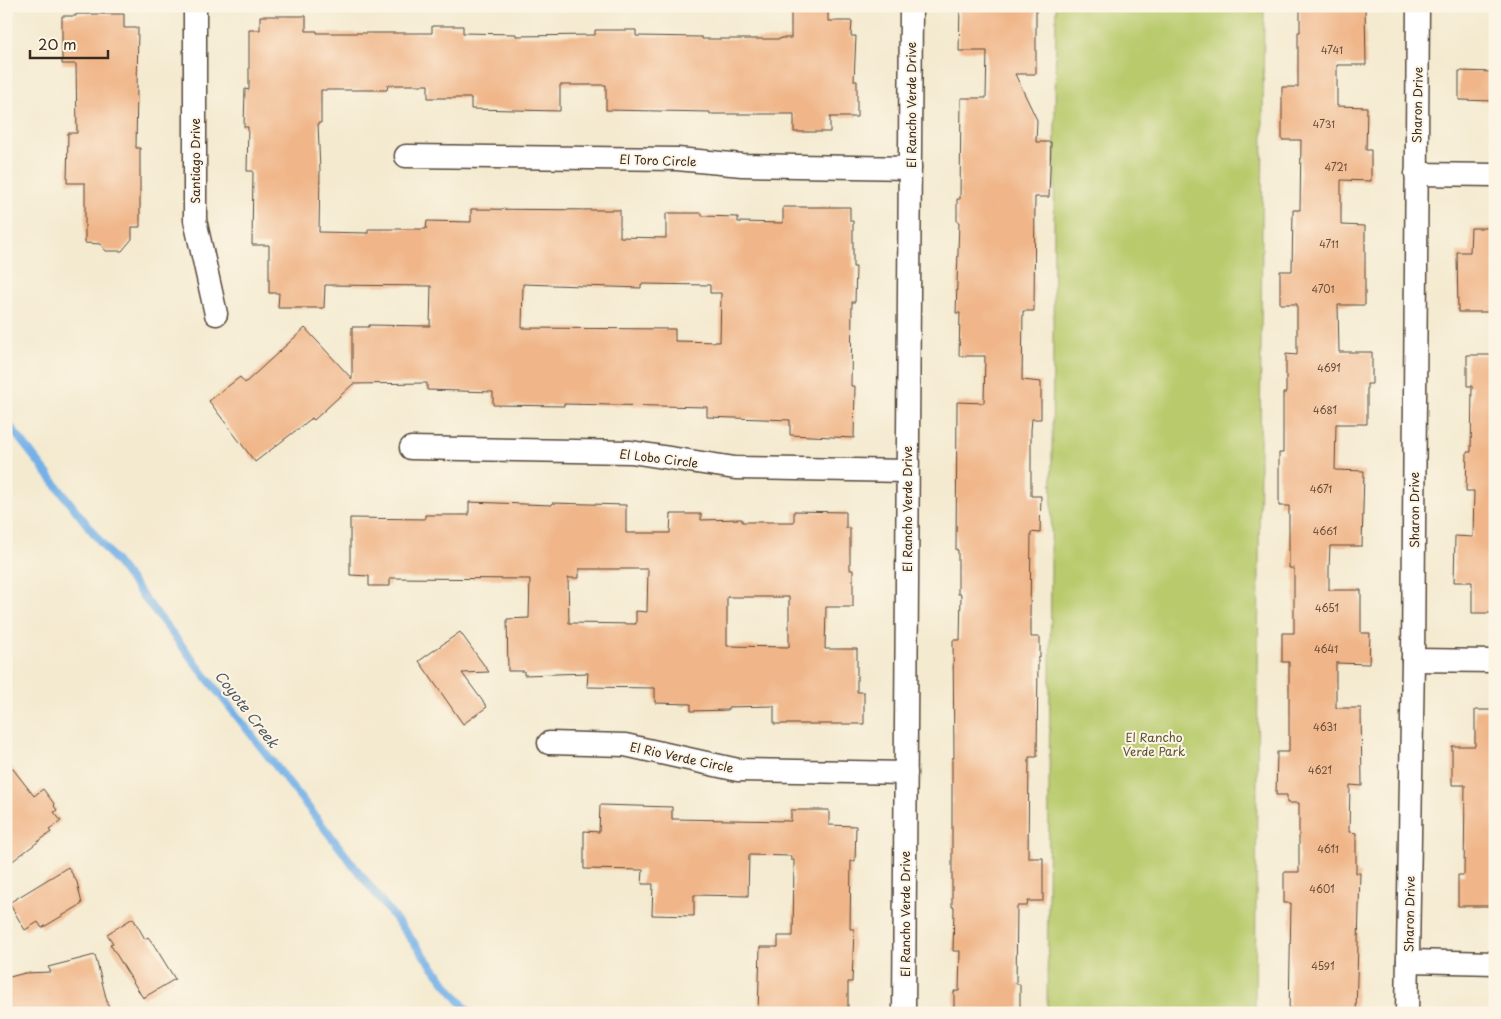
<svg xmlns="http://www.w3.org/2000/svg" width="1501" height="1019" font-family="'Playpen Sans',sans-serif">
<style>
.green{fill:#b8ca6c;stroke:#7a7a45}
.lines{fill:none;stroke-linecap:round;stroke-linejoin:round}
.stream{stroke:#75b1e7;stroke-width:8}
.building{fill:#f0b689;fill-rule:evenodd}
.street-casing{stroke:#574739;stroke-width:25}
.street{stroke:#fff;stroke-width:22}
.labels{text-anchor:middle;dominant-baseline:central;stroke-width:4;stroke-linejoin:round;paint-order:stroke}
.number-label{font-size:10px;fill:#684d39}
.street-label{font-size:12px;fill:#3b2a1e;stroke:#fcf5e5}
.park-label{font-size:12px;fill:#5a5232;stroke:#fcf5e5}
.water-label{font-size:14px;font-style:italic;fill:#4f5964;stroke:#fcf5e5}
</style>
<rect width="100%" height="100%" fill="#fcf5e5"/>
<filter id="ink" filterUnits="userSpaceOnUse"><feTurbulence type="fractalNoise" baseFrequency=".02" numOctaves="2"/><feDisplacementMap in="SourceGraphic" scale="10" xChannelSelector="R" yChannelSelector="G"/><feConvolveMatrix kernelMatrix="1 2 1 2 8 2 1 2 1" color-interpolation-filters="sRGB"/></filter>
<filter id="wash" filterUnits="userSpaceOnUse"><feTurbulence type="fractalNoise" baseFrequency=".0096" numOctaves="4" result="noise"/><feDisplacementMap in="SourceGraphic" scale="20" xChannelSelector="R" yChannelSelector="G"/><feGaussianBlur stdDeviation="1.12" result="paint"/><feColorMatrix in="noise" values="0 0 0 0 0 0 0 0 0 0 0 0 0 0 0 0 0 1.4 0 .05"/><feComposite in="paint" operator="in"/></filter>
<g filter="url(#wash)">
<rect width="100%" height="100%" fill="#f4ead0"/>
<path class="green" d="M1056 6H1264L1255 1013H1047Z"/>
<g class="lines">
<path class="stream" d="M6 421 469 1013"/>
</g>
<g id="blocks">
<g class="building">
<path d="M791 6H828V21H852L851 36H856L854 81H857V117H830V132H794V114H710V112L606 110V85H560V111L471 109V98H428V85H388L387 90H321V123H318L320 171 319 232 368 233V229H426L427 221 471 222V209L600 210H620V237L666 238V213H702V216L738 217V222L783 223V207H850V221H853V267H856L855 302H852L851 386H855L854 438 790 435V420L707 417V407L564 404V406L493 405V392L427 390V383L353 384 314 420 312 418 255 462 209 401 240 377 245 383 305 328 352 379V327H369V325L430 326 431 286 325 285 324 308H278L279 293H269V245H252L253 171H247L248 127H244L245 89 249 90V30H260V16H306V31H317V33H432V26H463V33L516 34V36L595 35V30H636V36L702 37V39H781V38H791ZM523 284 641 288V284L710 285V293H721L720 342 675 341V329L522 328Z"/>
<path d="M960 6H1036V74H1015L1037 120 1036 142H1051L1049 197H1035L1034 311H1023L1022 380 1041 382V419H1032L1031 430V496H1041L1040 533 1031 532 1030 618H1031V637H1040V658H1038L1037 757H1029L1028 856V858H1043V901H1028L1027 906H1017L1016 984H1020V1008H1010V1013H954V991H959L960 951H953L954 907H952V758H954L953 640H960L961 594H958V550H956L957 402 984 403 985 356H959L960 313H956L959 222H957V199H960L961 98H986L987 51H959Z"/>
<path d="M1300 6H1365L1366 65H1337V106L1367 107 1366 150H1371V181L1341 180V225L1365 226V305H1338L1339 352H1372V384H1367V424H1336L1335 470 1364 471 1362 546H1330L1329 568V590H1361V633H1370L1369 664 1336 663V708H1361L1362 786 1350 785 1349 832 1356 833V873H1360L1356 1013H1289L1291 903H1284V872H1299V803H1287V795H1276L1277 752H1289V662H1282V633H1294V568H1289V506H1279V453H1283V393H1286V354L1297 355V304H1280V271H1292L1293 210H1300L1301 140H1282V87H1298V32H1300Z"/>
<path d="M76 14H124V28H138L136 148H140V227H132V239L122 251H106L100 244 85 243V183H67L68 133H77L76 64H62V16H76Z"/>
<path d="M1459 71 1495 72V101L1459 100Z"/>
<path d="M1471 228H1495V312H1458L1457 252H1470Z"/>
<path d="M1467 355H1495V613H1472V582H1454L1455 536 1473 537 1474 491H1466L1467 452H1471L1472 386H1467Z"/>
<path d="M469 502 552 505V503L626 505V533H670L671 514H701V520L742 519V522H794V511L846 512V528H850V570H853V607H826L825 649H857V692H864V724H774V706L728 707V710L691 711V704L655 703V688L587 687 588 673 524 675V671H508L507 619 529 618 530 579 390 578V586H369V576L350 575V518L425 519V515H469ZM579 569H648L647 612 636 611V624L569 623 568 578H579ZM727 597H789V647L727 646Z"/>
<path d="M460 632 489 672 462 673 487 707 463 724 419 661Z"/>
<path d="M1475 710H1495V906H1458V875H1464L1465 785H1452V746H1475Z"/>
<path d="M6 760 34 796 43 789 55 805 54 806 57 810 54 812 61 821 49 830 51 832 6 866Z"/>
<path d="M600 805 672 807V819L791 821V810H829V825L856 826 855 861H851L850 929H854L852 982H848V1013H758L760 947H778V936H793L794 860H791V856L749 855 748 896 694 895V916L652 915 653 884H642L643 870 584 869V831L599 832Z"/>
<path d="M68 867 77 882 82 904 42 928 38 922 25 930 9 903Z"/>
<path d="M133 918 145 939 148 937 154 945 175 979 143 998 110 944 113 943 107 934Z"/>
<path d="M95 955 110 1013H6V978L25 973 51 972 48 967Z"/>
</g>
</g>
</g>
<g filter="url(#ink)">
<use href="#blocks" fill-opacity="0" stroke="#574739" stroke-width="1"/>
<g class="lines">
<defs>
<g id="street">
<path d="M195 6V220L216 314"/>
<path d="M406 156 677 159 742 165 910 168"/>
<path d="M1416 174 1495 175"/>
<path d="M411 448 631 452 735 468 907 471"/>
<path d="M1413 660 1495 661"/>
<path d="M549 743 625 745 738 770 906 773"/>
<path d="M1408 961 1495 963"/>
<path d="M904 1013 911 6"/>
<path d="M1407 1013 1413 660 1418 6"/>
</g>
</defs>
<use href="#street" class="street-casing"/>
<use href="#street" class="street"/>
</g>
</g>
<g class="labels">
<g class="number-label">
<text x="1332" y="49">4741</text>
<text x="1324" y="123">4731</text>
<text x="1336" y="166">4721</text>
<text x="1329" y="243">4711</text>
<text x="1323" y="288">4701</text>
<text x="1329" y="367">4691</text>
<text x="1325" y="409">4681</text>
<text x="1321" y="488">4671</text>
<text x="1325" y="530">4661</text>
<text x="1327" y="607">4651</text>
<text x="1326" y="648">4641</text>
<text x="1325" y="726">4631</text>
<text x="1320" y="769">4621</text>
<text x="1328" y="848">4611</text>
<text x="1322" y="888">4601</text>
<text x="1323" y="965">4591</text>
</g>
<g class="street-label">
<text transform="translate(911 105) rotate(-90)">El Rancho Verde Drive</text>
<text transform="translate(1417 105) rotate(-89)">Sharon Drive</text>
<text transform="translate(658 160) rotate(2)">El Toro Circle</text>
<text transform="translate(195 161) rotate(-90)">Santiago Drive</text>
<text transform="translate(659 458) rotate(7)">El Lobo Circle</text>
<text transform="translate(907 509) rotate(-90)">El Rancho Verde Drive</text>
<text transform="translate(1414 510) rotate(-90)">Sharon Drive</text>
<text transform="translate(682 757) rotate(12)">El Rio Verde Circle</text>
<text transform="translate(905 914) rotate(-90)">El Rancho Verde Drive</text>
<text transform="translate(1409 914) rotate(-89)">Sharon Drive</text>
</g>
<g class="park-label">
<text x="1154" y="737">El Rancho<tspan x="1154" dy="14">Verde Park</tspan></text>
</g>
<g class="water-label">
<text transform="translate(247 709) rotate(52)">Coyote Creek</text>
</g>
</g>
<rect width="1501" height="1019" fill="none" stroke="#fcf5e5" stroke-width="25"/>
<path d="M30 50v8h78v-8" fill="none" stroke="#3b2a1e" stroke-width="2.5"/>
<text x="38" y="50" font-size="15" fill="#3b2a1e" stroke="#fcf5e5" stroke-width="4" paint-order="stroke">20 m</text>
</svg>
